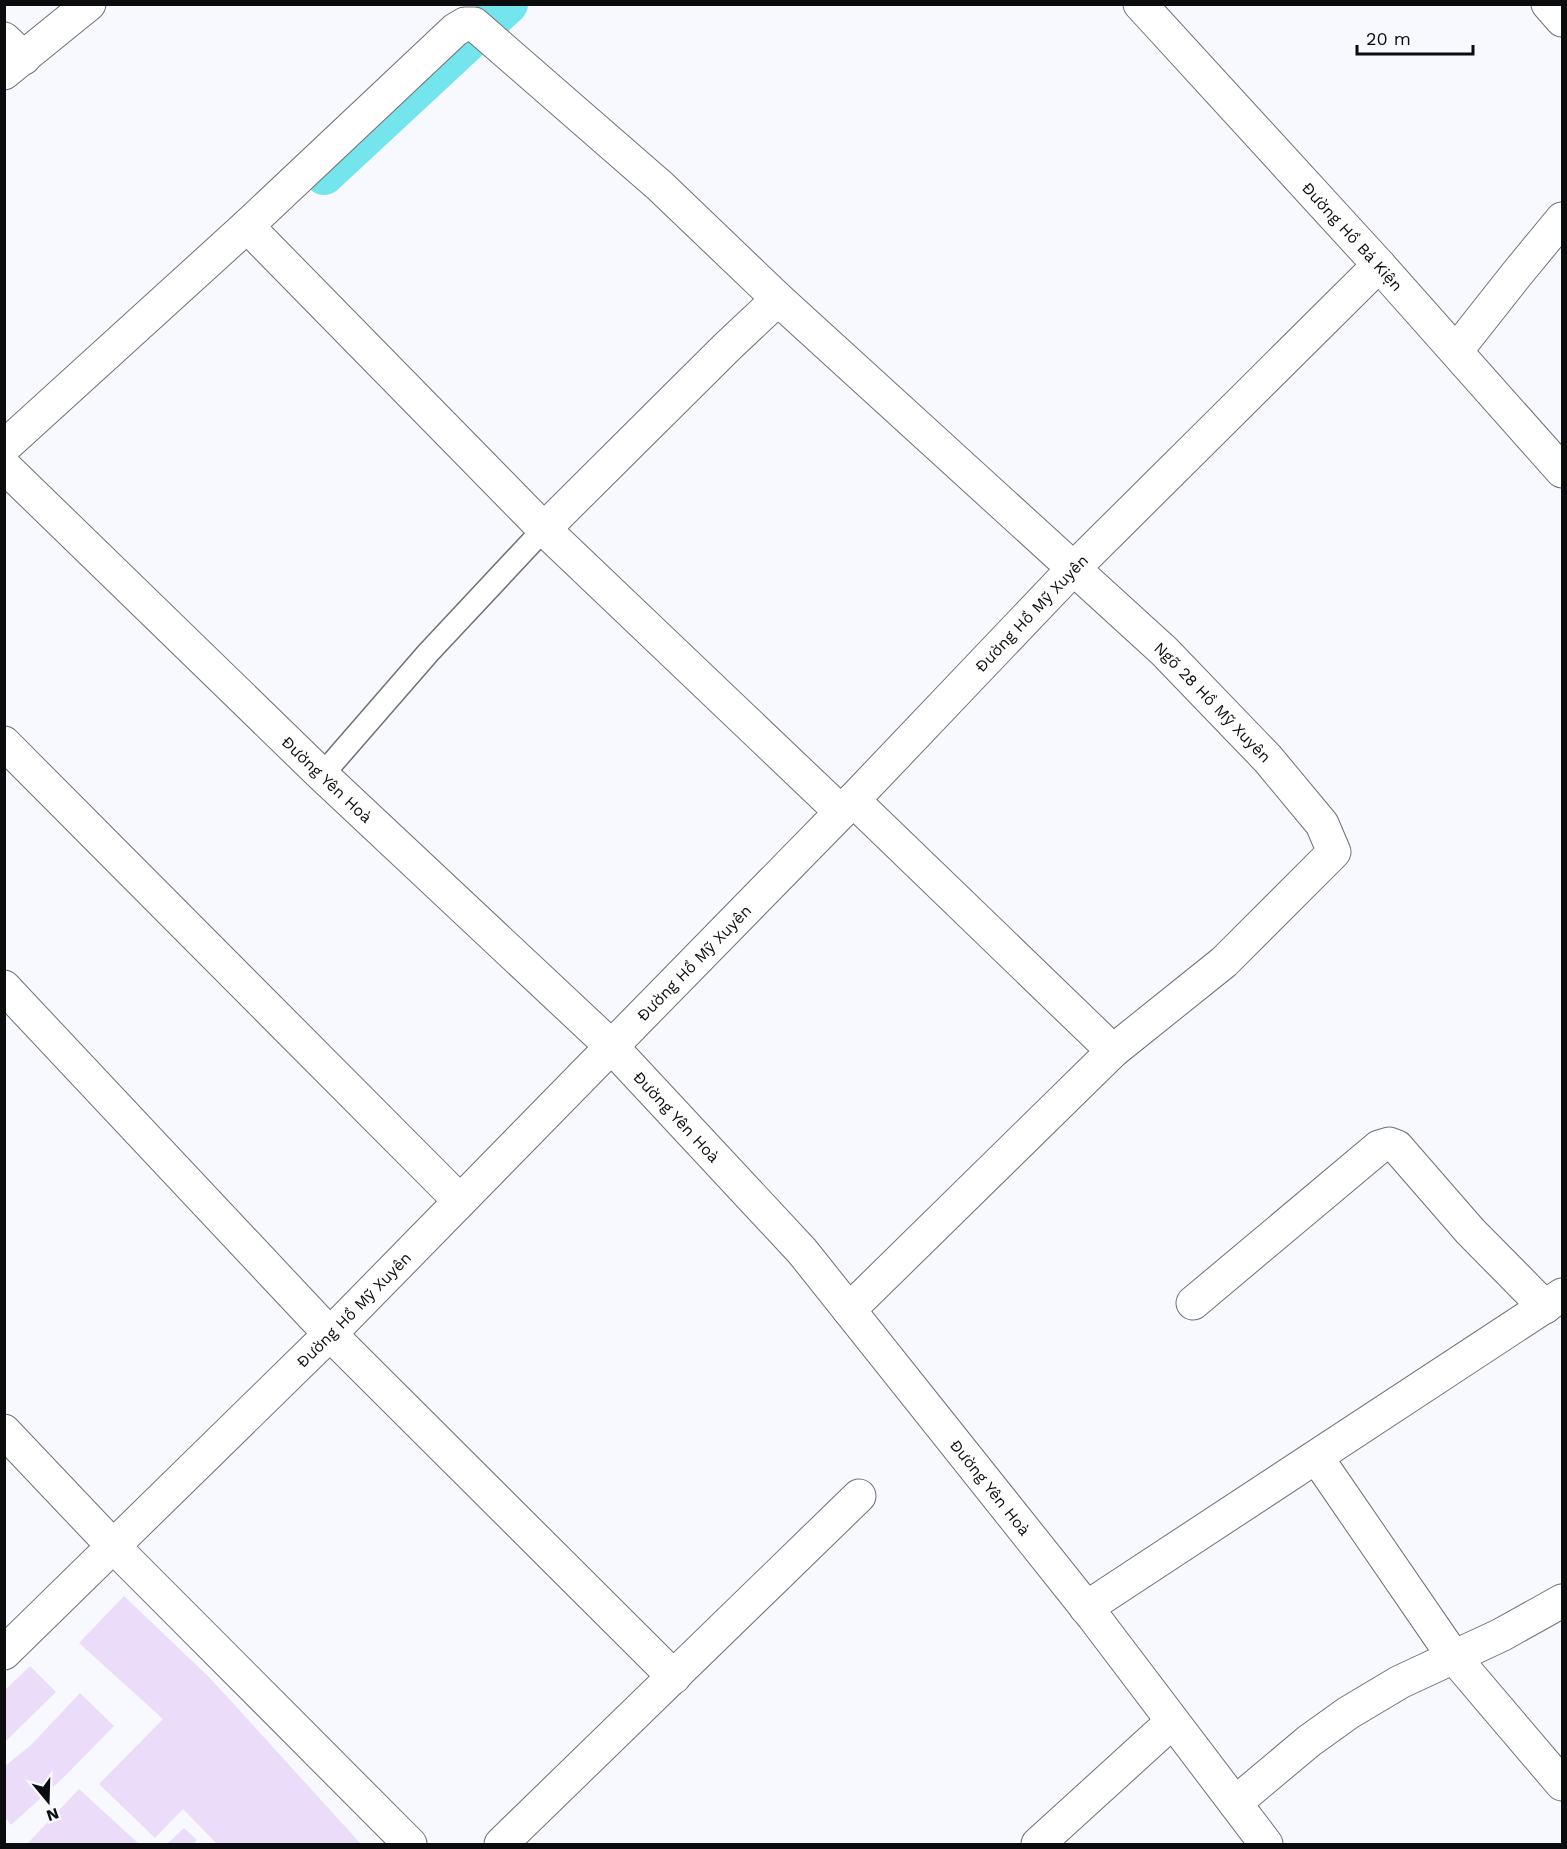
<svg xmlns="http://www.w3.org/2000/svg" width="1567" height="1849" font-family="'Work Sans',sans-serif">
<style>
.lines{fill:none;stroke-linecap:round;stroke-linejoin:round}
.canal{stroke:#74e4ed;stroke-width:40}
.building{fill:#ebddfa}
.lane-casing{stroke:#6f7075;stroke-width:25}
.street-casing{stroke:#6f7075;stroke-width:35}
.secondary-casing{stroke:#6f7075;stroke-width:35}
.lane{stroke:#fff;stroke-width:22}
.street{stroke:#fff;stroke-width:33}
.secondary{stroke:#fff;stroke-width:33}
.labels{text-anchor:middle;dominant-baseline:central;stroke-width:4.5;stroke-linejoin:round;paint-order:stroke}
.street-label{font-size:16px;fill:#0b0c0d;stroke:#f8f9ff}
</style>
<rect width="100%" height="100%" fill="#f8f9ff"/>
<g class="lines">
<path class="canal" d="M324 175 508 4"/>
</g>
<g class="building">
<path d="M124 1596 210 1678 361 1844H217L183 1809 155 1838 99 1784 163 1719 79 1643Z"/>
<path d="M30 1666 56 1692 4 1743V1691Z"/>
<path d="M80 1693 114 1726 64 1777 11 1825 4 1816V1767L31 1745Z"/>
<path d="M79 1789 139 1844H27Z"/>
<path d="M184 1828 197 1840 193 1844H167Z"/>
</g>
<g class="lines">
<defs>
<path id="lane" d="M322 775 428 653 544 529"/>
<g id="street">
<path id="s1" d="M1140 4 1379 265 1562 471"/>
<path d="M1548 4 1562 20"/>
<path d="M4 39 24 58"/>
<path d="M247 226 544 529 841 812"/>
<path d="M1456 351 1516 275 1562 219"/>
<path id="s2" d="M4 447 247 226 455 30 465 24H474L660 186 778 299 1164 651 1268 759 1322 824 1334 852 1224 962 1113 1051 849 1310"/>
<path d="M544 529 727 347 778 299"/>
<path d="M4 743 460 1201"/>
<path d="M853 800 1113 1051"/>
<path d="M4 987 330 1334 674 1677"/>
<path d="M1193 1303 1379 1147 1389 1144 1397 1147 1470 1231 1545 1307"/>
<path d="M4 1431 113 1546 410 1844"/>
<path d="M1317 1458 1453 1656 1562 1784"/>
<path d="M1086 1608 1562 1295"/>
<path id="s3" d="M4 1653 330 1334 853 800 1073 569 1379 265"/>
<path d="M1235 1803 1309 1741 1348 1713 1400 1682 1501 1635 1562 1601"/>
<path d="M501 1844 859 1496"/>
<path d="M1038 1844 1172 1722"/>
</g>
<g id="secondary">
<path d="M4 73 89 4"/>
<path id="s4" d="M4 466 322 775 611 1046 802 1251 1093 1616 1266 1844"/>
</g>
</defs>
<use href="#lane" class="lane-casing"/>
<use href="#street" class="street-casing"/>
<use href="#secondary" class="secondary-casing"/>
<use href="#lane" class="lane"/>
<use href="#street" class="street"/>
<use href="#secondary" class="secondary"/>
</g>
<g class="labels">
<g class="street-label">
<text stroke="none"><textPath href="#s1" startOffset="315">Đường Hồ Bá Kiện</textPath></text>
<text stroke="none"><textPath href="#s3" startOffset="1462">Đường Hồ Mỹ Xuyên</textPath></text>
<text stroke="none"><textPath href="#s2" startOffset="1638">Ngõ 28 Hồ Mỹ Xuyên</textPath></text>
<text stroke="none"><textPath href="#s4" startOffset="450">Đường Yên Hoà</textPath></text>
<text stroke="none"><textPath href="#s3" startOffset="976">Đường Hồ Mỹ Xuyên</textPath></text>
<text stroke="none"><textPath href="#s4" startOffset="936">Đường Yên Hoà</textPath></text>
<text stroke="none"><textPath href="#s3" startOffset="490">Đường Hồ Mỹ Xuyên</textPath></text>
<text stroke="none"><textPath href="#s4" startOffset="1422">Đường Yên Hoà</textPath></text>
</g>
</g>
<rect width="1567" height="1849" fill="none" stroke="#0b0c0d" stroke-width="12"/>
<g transform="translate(48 1801) rotate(161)" stroke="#f8f9ff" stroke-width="4.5" paint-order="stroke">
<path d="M0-4.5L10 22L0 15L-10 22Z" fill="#0b0c0d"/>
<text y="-9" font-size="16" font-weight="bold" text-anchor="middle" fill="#0b0c0d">N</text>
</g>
<path d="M1357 45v9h116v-9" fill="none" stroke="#0b0c0d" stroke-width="3"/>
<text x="1366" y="45" font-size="18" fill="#0b0c0d" stroke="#f8f9ff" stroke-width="4.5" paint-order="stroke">20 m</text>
</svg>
